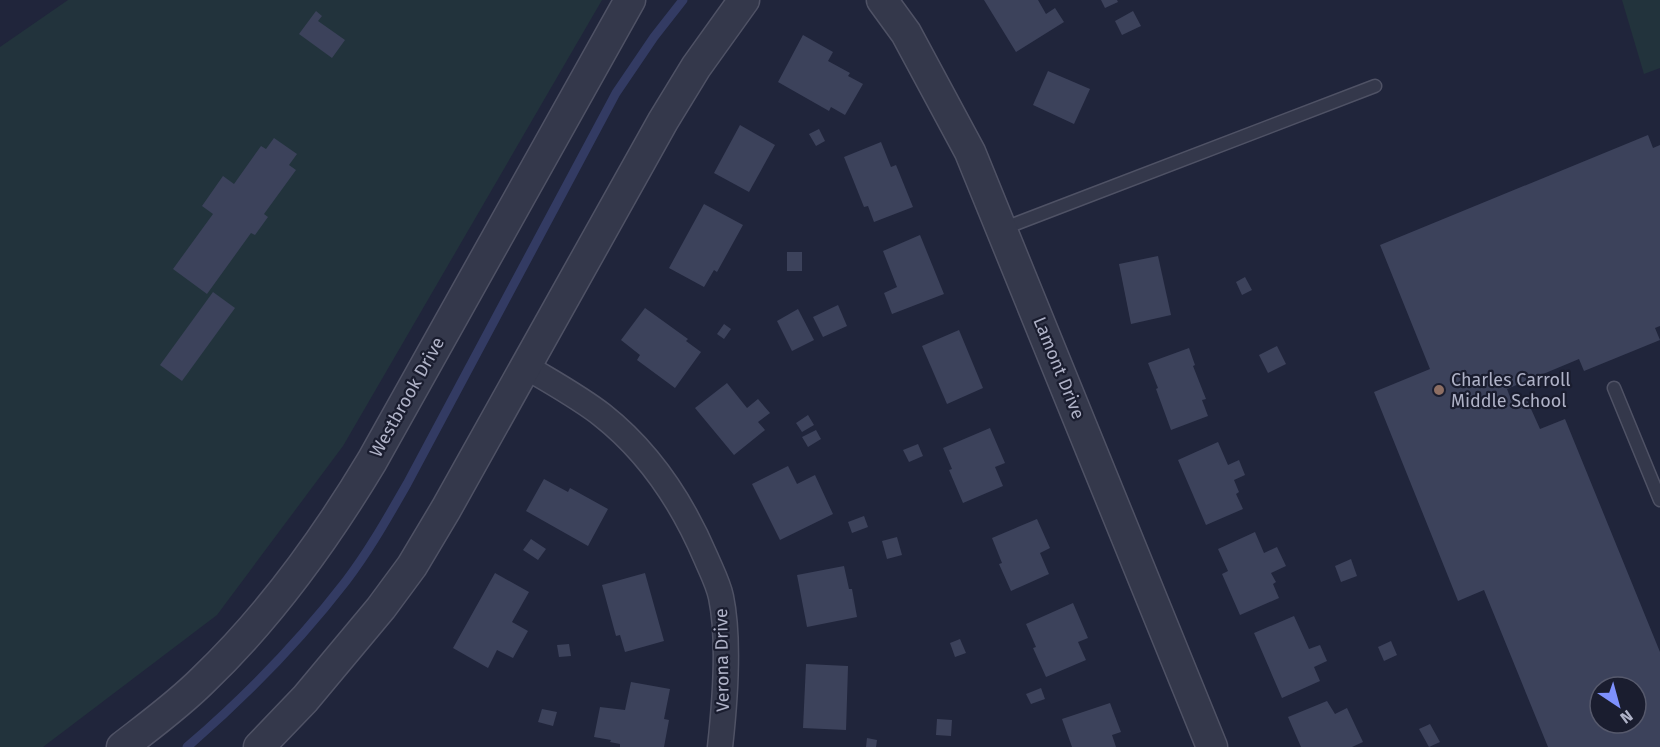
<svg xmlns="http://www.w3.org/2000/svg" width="1660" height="747" font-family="'Fira Sans',sans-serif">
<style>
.green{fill:#22333c}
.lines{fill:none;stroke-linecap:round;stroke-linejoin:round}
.stream{stroke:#333b63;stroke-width:9}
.building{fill:#3c425b;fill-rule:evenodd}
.service-casing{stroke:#4f5265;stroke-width:15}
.minor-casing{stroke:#4f5265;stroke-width:27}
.tertiary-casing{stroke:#4f5265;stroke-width:33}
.service{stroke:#34384b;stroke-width:12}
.minor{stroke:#34384b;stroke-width:24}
.tertiary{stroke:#34384b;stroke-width:30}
.education-dot{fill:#8d6e63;stroke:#1a1d2f;stroke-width:2}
.labels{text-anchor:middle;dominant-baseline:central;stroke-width:4.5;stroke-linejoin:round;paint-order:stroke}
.street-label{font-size:18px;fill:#afb2c7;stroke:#1a1d2f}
.poi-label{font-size:18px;fill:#afb2c7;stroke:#1a1d2f;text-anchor:start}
</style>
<rect width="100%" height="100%" fill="#20253b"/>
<g class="green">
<path d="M68 0H602L343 446 217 615 43 747H0V47Z"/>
<path d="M1622 0H1660V68L1644 74Z"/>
</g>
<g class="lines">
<path class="stream" d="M187 747C245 697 299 642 346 581 369 551 388 517 407 484L616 93 654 37 683 0"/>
</g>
<g class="building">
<path d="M984 0H1038L1046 14 1055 8 1064 22 1016 52Z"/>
<path d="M1101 0H1117L1118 2 1105 8Z"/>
<path d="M316 11 322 16 318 21 345 40 332 58 299 34Z"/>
<path d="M1133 11 1141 26 1122 35 1115 21Z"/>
<path d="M803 35 833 52 828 61 850 73 848 76 863 84 845 115 831 107 829 111 778 82Z"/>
<path d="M1048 71 1090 89 1074 124 1033 105Z"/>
<path d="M740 125 775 145 749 192 714 173Z"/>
<path d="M819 129 825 141 816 146 809 134Z"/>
<path d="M1648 135 1653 148 1660 145V326L1655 328 1660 340 1584 371 1579 359 1507 389 1513 405 1527 400 1540 429 1565 419 1660 652V747H1548L1484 590 1458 601 1374 392 1430 369 1380 245ZM1600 687H1636V723H1600Z"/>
<path d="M274 138 297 154 289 165 296 170 264 214 268 217 255 235 251 233 207 294 173 269 213 214 202 206 223 176 234 184 261 146 266 149Z"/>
<path d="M881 142 891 167 896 165 913 207 874 222 868 206 864 207 844 157Z"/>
<path d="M704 204 743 225 717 272 714 270 704 287 669 268Z"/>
<path d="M920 235 944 294 892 314 884 293 897 287 883 251Z"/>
<rect x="787" y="252" width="15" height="19"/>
<path d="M1158 256 1171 315 1131 324 1119 264Z"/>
<path d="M1245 277 1252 290 1242 295 1236 282Z"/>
<path d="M213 292 235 308 182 381 160 365Z"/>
<path d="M838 305 847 326 823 337 813 317Z"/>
<path d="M645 308 688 339 686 341 701 352 675 388 637 360 640 355 621 340Z"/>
<path d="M798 309 814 340 792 351 777 321Z"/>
<path d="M724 324 731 329 724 339 717 334Z"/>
<path d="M959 330 983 388 947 404 922 346Z"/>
<path d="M1277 346 1286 364 1268 373 1259 355Z"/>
<path d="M1189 348 1195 365 1193 366 1206 399 1202 400 1208 416 1171 430 1156 389 1158 388 1148 363Z"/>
<path d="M727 383 747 408 758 399 770 413 758 422 765 430 734 455 695 408Z"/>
<path d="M808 415 814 425 802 432 796 423Z"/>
<path d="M990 428 1005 463 995 467 1003 486 963 503 949 470 952 469 943 448Z"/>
<path d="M816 430 821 439 808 447 802 437Z"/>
<path d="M1218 442 1228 465 1239 460 1245 475 1234 480 1239 492 1236 494 1243 509 1206 525 1178 460Z"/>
<path d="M918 444 923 456 909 462 903 450Z"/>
<path d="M788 466 797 484 815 475 833 514 780 540 752 484Z"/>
<path d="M544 479 568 492 570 488 608 509 588 546 526 511Z"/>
<path d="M864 516 868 527 852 533 848 522Z"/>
<path d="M1037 519 1050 548 1040 553 1049 574 1011 591 999 564 1002 563 992 538Z"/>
<path d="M1255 532 1264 553 1277 547 1286 566 1271 573 1276 582 1273 584 1279 598 1240 615 1222 574 1228 571 1218 549Z"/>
<path d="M897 537 902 555 887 559 882 541Z"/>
<path d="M531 539 546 549 538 560 523 550Z"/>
<path d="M1351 559 1357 576 1341 582 1335 566Z"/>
<path d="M844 566 849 589H852L857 617 807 627 797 575Z"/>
<path d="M495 573 529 592 512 622 528 631 513 658 497 650 488 668 453 648Z"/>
<path d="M645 573 664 641 625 652 620 635 616 636 602 585Z"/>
<path d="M1073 603 1088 638 1078 642 1086 660 1046 677 1033 648 1036 647 1026 624Z"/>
<path d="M1294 616 1309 649 1320 645 1327 661 1314 667 1320 681 1282 698 1254 633Z"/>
<path d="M960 639 966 653 955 657 950 643Z"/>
<path d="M1391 641 1397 655 1384 661 1378 647Z"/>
<path d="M569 644 571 656 559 657 557 645Z"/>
<path d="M806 664 848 666 846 730 803 728Z"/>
<path d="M631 682 670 689 664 719 669 720 664 747H620V744L610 742 611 740 594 737 600 707 625 710Z"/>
<path d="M1041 688 1045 699 1031 704 1026 694Z"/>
<path d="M1327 701 1335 714 1347 708 1363 742 1352 747H1301L1288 717Z"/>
<path d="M1110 703 1121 732 1112 735 1116 747H1072L1062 719Z"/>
<path d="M542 709 557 712 553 726 538 722Z"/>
<path d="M937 719 952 720 951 736 936 735Z"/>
<path d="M1430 724 1440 742 1429 747 1419 729Z"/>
<path d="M867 738 877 740 876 747H866Z"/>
</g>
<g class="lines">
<defs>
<g id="service">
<path d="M1002 229 1375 86"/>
<path d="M1614 388 1660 500"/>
</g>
<path id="minor" d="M525 366C551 382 579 397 602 415 649 452 683 504 706 558 711 570 718 583 721 597 730 640 725 702 720 747"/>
<g id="tertiary">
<path d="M882 0 906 33 970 152 1212 747"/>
<path d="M122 747C149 726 178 705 203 680 270 616 324 541 372 461L630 0"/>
<path d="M259 747 305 699 381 608 412 566 446 509 663 121 696 67 744 0"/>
</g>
</defs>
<use href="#service" class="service-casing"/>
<use href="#minor" class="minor-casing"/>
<use href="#tertiary" class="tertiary-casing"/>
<use href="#service" class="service"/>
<use href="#minor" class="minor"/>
<use href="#tertiary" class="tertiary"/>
</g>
<circle class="education-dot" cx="1439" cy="390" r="6"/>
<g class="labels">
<g class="street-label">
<text transform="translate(1059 368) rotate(68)">Lamont Drive</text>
<text transform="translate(407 397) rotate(-61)">Westbrook Drive</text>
<text transform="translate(722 660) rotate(-91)">Verona Drive</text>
</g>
<g class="poi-label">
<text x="1451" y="380">Charles Carroll<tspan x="1451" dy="21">Middle School</tspan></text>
</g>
</g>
<g transform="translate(1618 705) rotate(144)"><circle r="28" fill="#1a1d2f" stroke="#56596c" stroke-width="1.5"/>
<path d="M0-4.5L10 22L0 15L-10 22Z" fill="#7e91fd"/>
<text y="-9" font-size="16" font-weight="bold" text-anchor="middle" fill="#afb2c7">N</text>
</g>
</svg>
